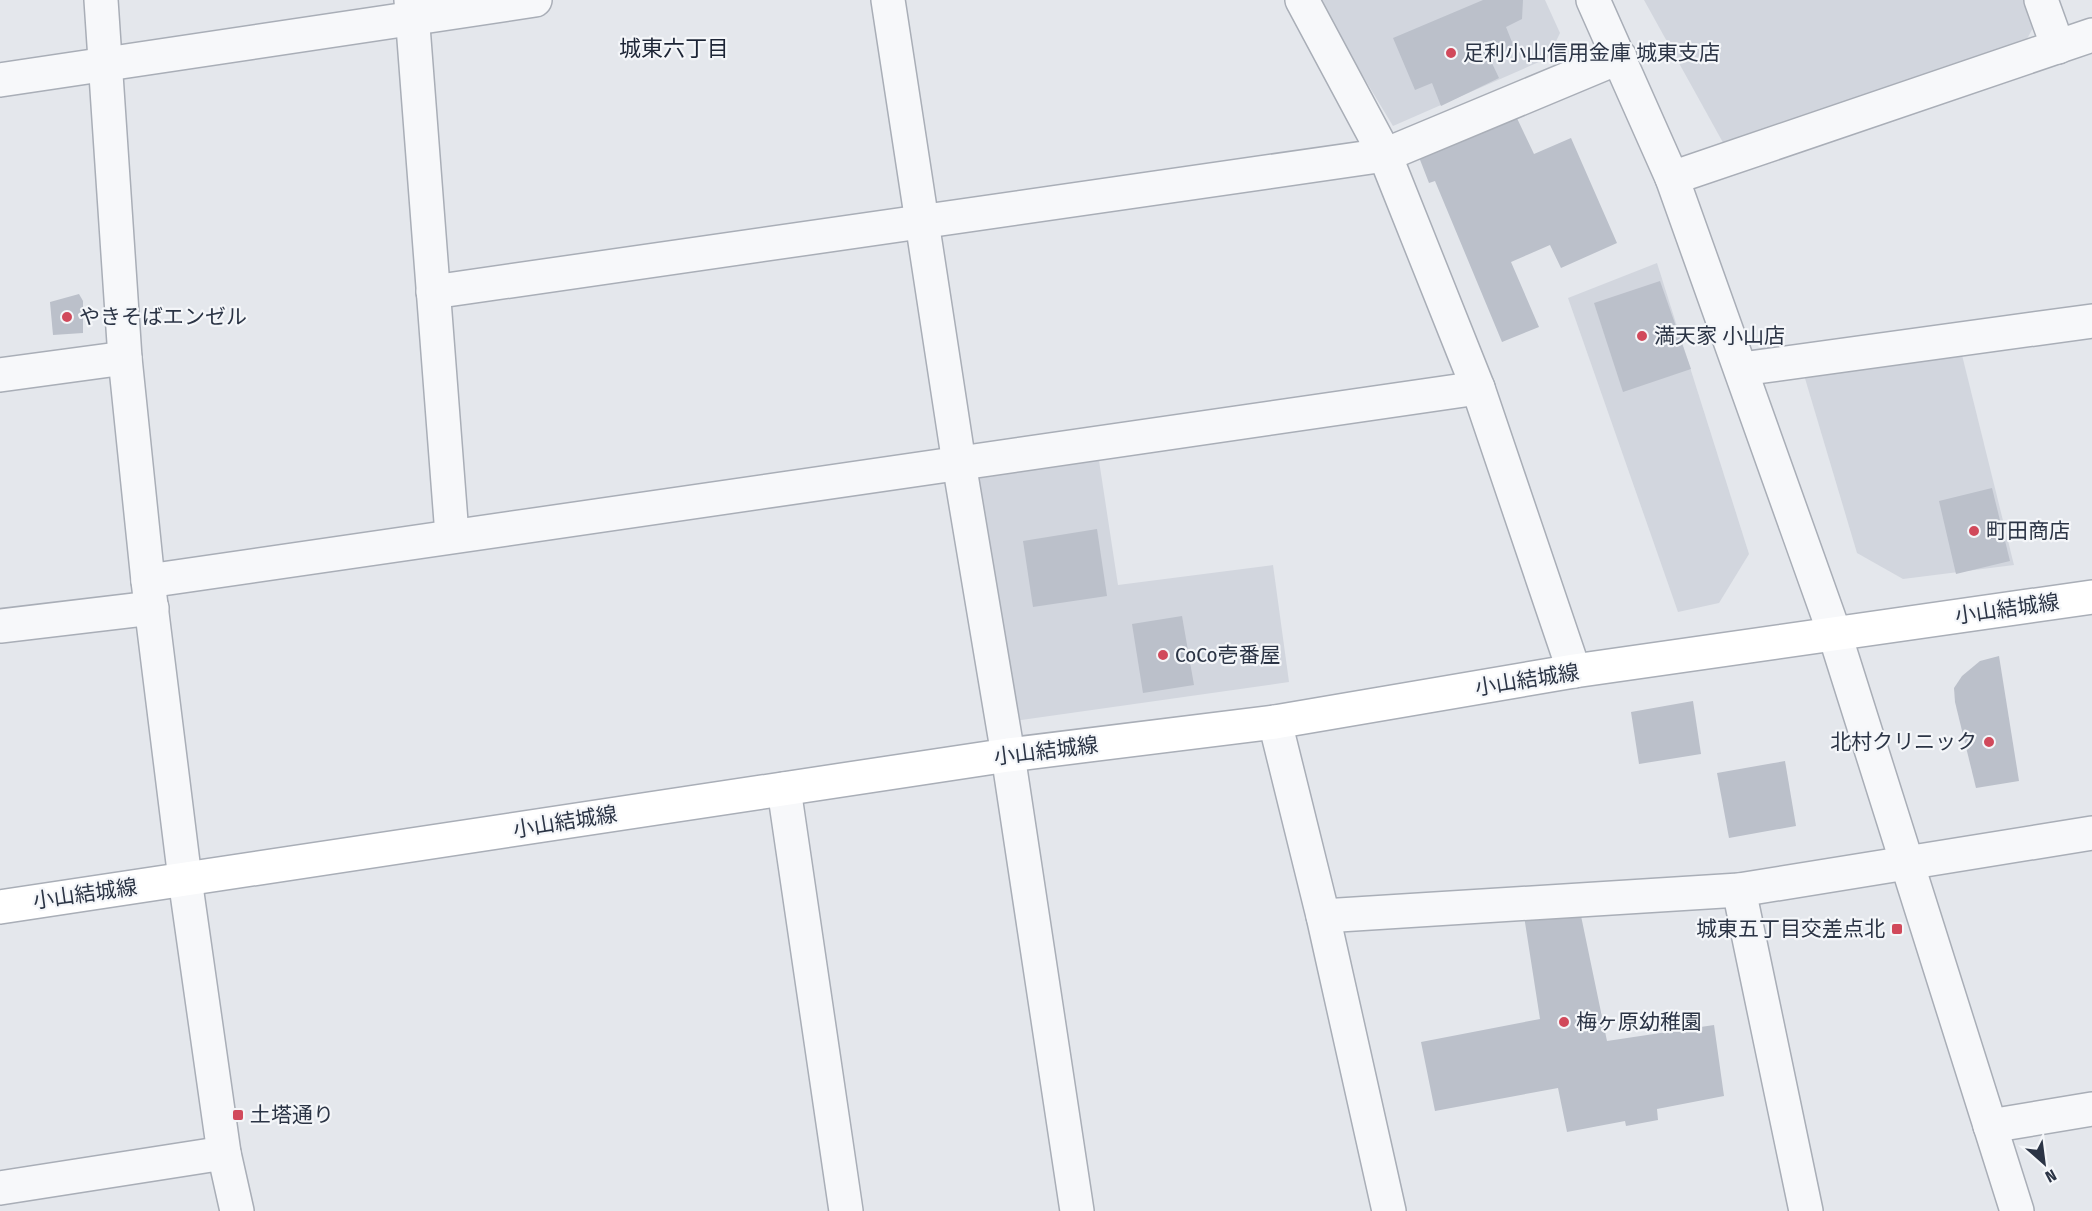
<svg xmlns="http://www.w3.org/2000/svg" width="2092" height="1211" viewBox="0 0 2092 1211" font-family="'Fira Sans Condensed','Noto Sans JP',sans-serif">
<rect width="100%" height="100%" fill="#e4e7ec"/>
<g fill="#d2d6de">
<path d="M 1317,0 L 1545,0 L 1560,33 L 1548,58 L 1393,126 Z"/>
<path d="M 1644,0 L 2031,0 L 2038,18 L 2027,39 L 1726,148 Z"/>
<path d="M 1657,263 L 1749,554 L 1719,603 L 1678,612 L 1568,298 Z"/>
<path d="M 1961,351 L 2014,565 L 1903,579 L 1857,553 L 1804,375 Z"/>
<path d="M 1098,454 L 1118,585 L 1273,565 L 1289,682 L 1007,722 L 966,476 Z"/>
</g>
<g fill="#bbc0ca">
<path d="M 1483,0 L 1523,0 L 1522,19 L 1506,27 L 1514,47 L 1490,59 L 1499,78 L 1441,106 L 1432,83 L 1415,90 L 1393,38 Z"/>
<path d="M 1515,114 L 1534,154 L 1571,138 L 1617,243 L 1561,268 L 1550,245 L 1511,262 L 1539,327 L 1502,342 L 1435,181 L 1429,183 L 1417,152 Z"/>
<path d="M 1660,281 L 1691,369 L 1623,392 L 1594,303 Z"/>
<path d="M 79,294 L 83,301 L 83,333 L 53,335 L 50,302 Z"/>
<path d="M 1992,488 L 2010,561 L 1956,574 L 1939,501 Z"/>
<path d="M 1097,529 L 1107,596 L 1033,607 L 1023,541 Z"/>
<path d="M 1182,616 L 1194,685 L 1143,693 L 1132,624 Z"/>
<path d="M 1999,656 L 2019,781 L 1976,788 L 1955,702 L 1954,688 L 1962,676 L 1980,661 Z"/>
<path d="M 1693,701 L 1701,754 L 1639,764 L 1631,712 Z"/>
<path d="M 1785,761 L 1796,826 L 1729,838 L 1717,773 Z"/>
<path d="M 1580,911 L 1607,1041 L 1714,1025 L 1724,1096 L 1657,1109 L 1658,1120 L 1626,1126 L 1625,1121 L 1567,1132 L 1558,1088 L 1435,1111 L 1421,1042 L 1540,1019 L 1524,916 Z"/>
</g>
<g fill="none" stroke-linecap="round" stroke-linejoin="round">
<g stroke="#a9aeb7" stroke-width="36">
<g id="minor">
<path d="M 411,0 L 452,535"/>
<path d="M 888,0 L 959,463 L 1008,755 L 1077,1211"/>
<path d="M 1302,0 L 1385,155 L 1478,388 L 1574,671"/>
<path d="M 2041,0 L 2058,47"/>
<path d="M 0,80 L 535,0"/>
<path d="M 1672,178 L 2092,35"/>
<path d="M 433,292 L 1385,155 L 1620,57"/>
<path d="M 1742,369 L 2092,321"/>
<path d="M 0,375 L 125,358"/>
<path d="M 148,581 L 1478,388"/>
<path d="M 0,626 L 152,608"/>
<path d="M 1275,722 L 1323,916 L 1389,1211"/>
<path d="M 784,789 L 846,1211"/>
<path d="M 1739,890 L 1806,1211"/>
<path d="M 1323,916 L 1739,890 L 2092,833"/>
<path d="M 1990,1126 L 2092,1109"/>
<path d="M 0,1188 L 224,1153"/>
</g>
</g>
<g stroke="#a9aeb7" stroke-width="36">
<g id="tertiary">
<path d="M 101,0 L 125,358 L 148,581 L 185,879 L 224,1153 L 237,1211"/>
<path d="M 1593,0 L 1672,178 L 1834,632 L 2017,1211"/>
</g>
</g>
<g stroke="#a9aeb7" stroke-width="36">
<path id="secondary" d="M 0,907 L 1008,755 L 1275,722 L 1574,671 L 2092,597"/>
</g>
<use href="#minor" stroke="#f7f8fa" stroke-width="33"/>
<use href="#tertiary" stroke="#f7f8fa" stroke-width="33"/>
<use href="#secondary" stroke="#fff" stroke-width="33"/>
</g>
<g fill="#d1495b" stroke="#f4f6f9" stroke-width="2">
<circle cx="1451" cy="53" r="6"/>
<circle cx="67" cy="317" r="6"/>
<circle cx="1642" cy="336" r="6"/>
<circle cx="1974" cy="531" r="6"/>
<circle cx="1163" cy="655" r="6"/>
<circle cx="1989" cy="742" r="6"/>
<rect x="1891" y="923" width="12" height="12" rx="3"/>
<circle cx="1564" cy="1022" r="6"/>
<rect x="232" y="1109" width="12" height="12" rx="3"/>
</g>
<g text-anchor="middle" stroke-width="4.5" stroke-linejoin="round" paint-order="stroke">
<g font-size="21" fill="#2b3445" stroke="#f4f6f9" text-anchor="start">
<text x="1463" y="60">足利小山信用金庫 城東支店</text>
<text x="79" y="324">やきそばエンゼル</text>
<text x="1654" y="343">満天家 小山店</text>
<text x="1986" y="538">町田商店</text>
<text x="1175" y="662">CoCo壱番屋</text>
<text x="1977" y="749" text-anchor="end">北村クリニック</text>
<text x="1885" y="936" text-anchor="end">城東五丁目交差点北</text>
<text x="1576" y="1029">梅ヶ原幼稚園</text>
<text x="250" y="1122">土塔通り</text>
</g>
<g font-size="21" fill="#2b3445" stroke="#f4f6f9">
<text transform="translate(2007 609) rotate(-8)" y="7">小山結城線</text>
<text transform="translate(1527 680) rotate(-9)" y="7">小山結城線</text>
<text transform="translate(1046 751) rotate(-7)" y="7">小山結城線</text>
<text transform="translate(565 822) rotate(-9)" y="7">小山結城線</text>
<text transform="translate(85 894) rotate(-8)" y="7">小山結城線</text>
</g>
<g font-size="22" fill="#1d2536" stroke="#f4f6f9">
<text x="674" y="56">城東六丁目</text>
</g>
</g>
<g transform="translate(2044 1163) rotate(152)" stroke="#f4f6f9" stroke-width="4.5" paint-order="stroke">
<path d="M0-4.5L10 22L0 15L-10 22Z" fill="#2b3445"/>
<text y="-9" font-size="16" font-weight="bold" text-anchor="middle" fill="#2b3445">N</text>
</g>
</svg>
